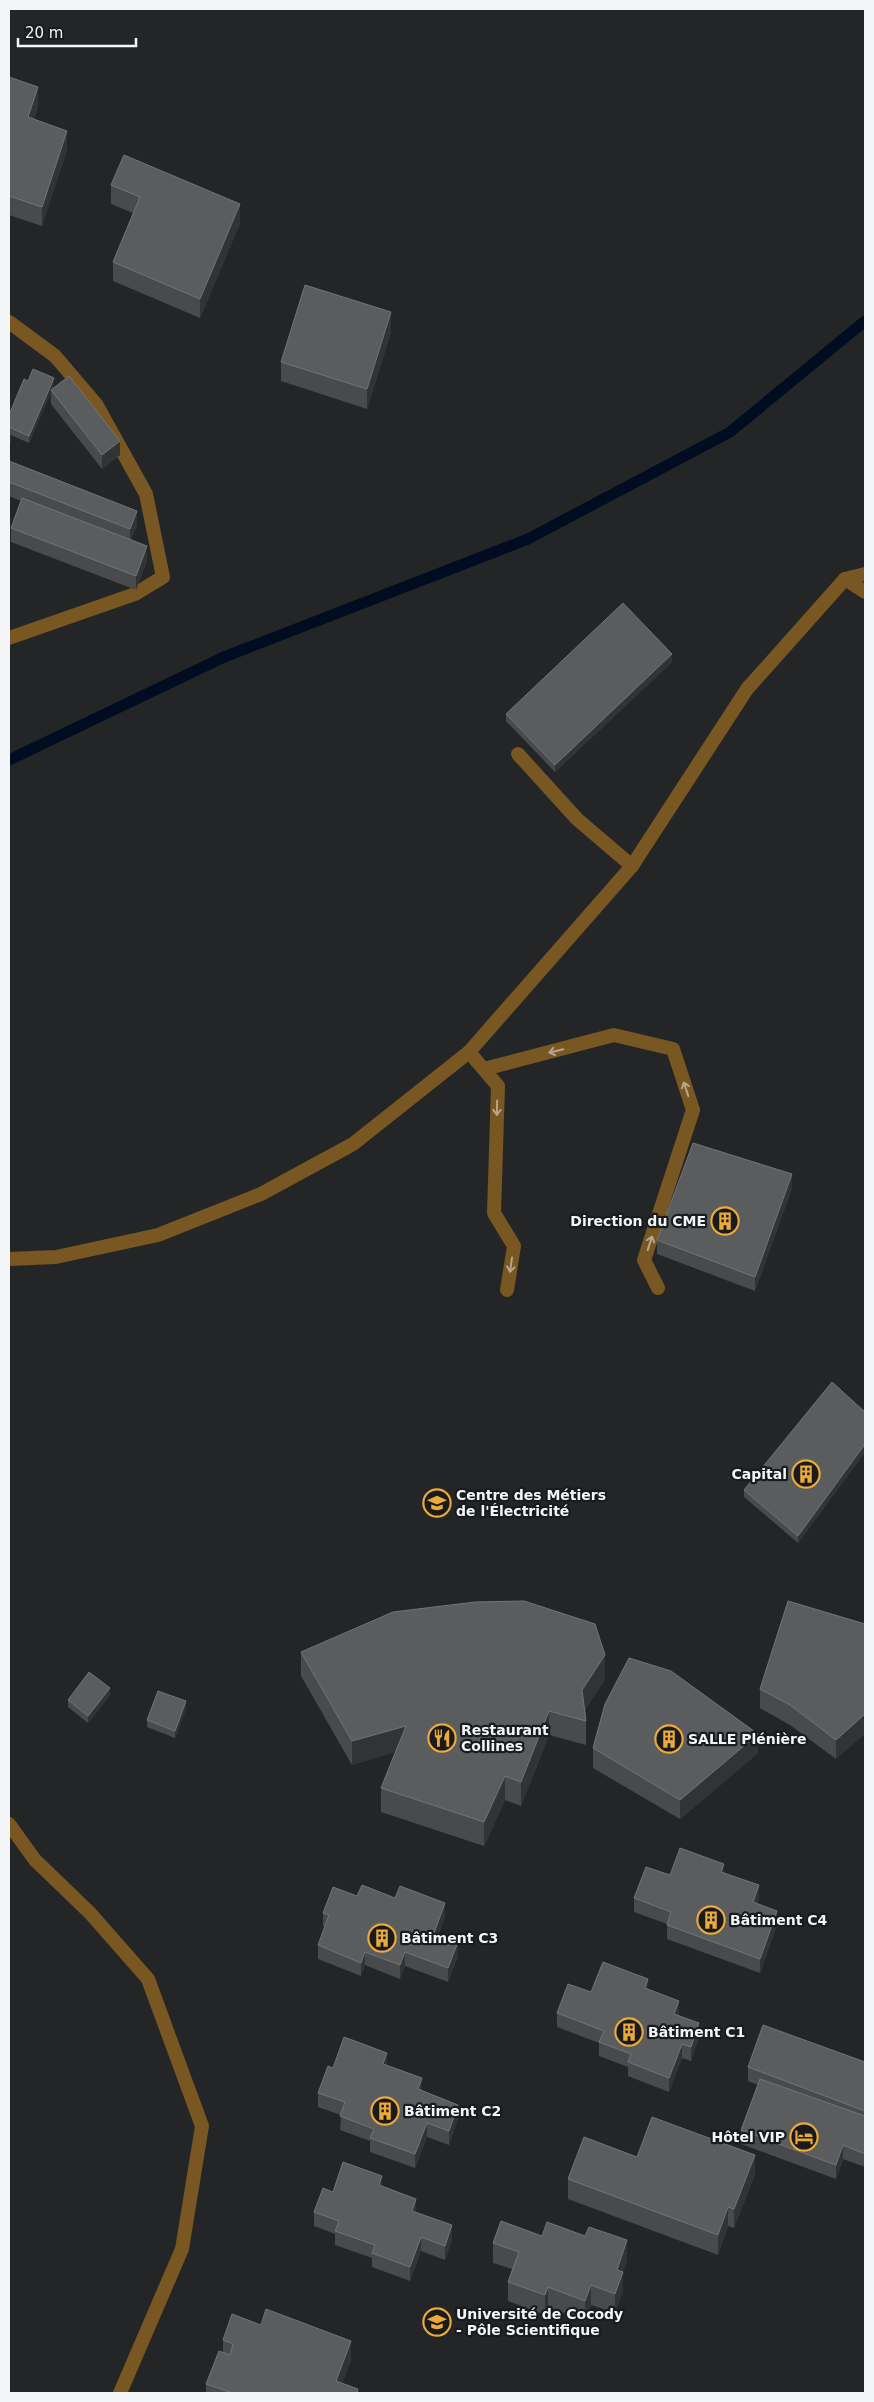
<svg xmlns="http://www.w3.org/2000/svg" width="874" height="2402" viewBox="0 0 874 2402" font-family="'DejaVu Sans',sans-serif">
<rect width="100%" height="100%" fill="#232527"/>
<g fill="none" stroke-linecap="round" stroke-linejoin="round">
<path stroke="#000c20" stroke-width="11" d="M 9,760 L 224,657 L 528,539 L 730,432 L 865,321"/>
<g stroke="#785722" stroke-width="14">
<path d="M 845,579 L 865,592"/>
<path d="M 518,754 L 577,819 L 632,866"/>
<path d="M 469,1052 L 498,1086 L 494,1213 L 514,1246 L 507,1290"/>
<path d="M 484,1069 L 614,1035 L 673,1049 L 693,1110 L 644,1260 L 658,1288"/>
<path d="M 9,1259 L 56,1257 L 158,1235 L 261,1194 L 353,1144 L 469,1052 L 632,866 L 747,689 L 845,579 L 865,574"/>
<path d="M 9,1824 L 35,1860 L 90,1913 L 148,1979 L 202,2126 L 182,2249 L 120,2393"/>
</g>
<path stroke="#785722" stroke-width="14" d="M 9,322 L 55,356 L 96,404 L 146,494 L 163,577 L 135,594 L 9,638"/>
</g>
<g fill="#484a4c">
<path d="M 9,77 L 38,107 L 34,119 L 67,150 L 42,226 L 9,215 Z"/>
<path d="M 111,185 L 240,223 L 200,318 L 113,281 L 113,262 L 133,213 L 111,204 Z"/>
<path d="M 391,332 L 367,409 L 281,381 L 281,362 Z"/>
<path d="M 28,381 L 54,386 L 52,389 L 120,455 L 102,469 L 51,404 L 51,392 L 29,443 L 11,435 L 11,440 L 9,446 L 9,415 Z"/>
<path d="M 9,461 L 137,525 L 131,540 L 147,560 L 136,590 L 11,542 L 11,528 L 21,501 L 9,496 Z"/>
<path d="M 672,662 L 555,772 L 506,721 L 506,714 Z"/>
<path d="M 792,1188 L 755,1291 L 657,1254 L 657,1240 Z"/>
<path d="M 865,1412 L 865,1452 L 798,1543 L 744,1497 L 744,1490 Z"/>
<path d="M 865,1624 L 836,1759 L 790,1725 L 760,1708 L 760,1689 Z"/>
<path d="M 301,1652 L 605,1679 L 585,1710 L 586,1721 L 586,1745 L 549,1735 L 521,1806 L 505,1800 L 484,1846 L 381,1812 L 381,1788 L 395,1752 L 352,1765 L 301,1676 Z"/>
<path d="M 110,1695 L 88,1723 L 68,1707 L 68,1700 Z"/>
<path d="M 186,1709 L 175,1738 L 147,1727 L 147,1720 Z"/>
<path d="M 593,1748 L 758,1753 L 680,1819 L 593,1768 Z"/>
<path d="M 724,1873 L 759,1899 L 757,1903 L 777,1925 L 760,1973 L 667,1939 L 667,1924 L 634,1912 L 634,1898 Z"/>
<path d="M 357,1896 L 445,1917 L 438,1935 L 458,1956 L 448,1982 L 405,1966 L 400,1979 L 365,1965 L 361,1976 L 318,1959 L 318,1945 L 325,1927 L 323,1926 L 323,1913 Z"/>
<path d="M 648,1989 L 699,2037 L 691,2061 L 682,2058 L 669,2092 L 628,2076 L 628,2067 L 599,2056 L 599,2043 L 557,2027 L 557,2013 L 591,1992 Z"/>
<path d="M 865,2062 L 865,2167 L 843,2159 L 836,2179 L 741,2144 L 741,2130 L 758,2085 L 748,2081 L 748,2067 Z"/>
<path d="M 387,2065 L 458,2119 L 449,2145 L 427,2137 L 415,2168 L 370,2152 L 370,2141 L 340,2130 L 341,2115 L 318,2107 L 318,2093 L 333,2068 Z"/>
<path d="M 637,2157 L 755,2174 L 734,2228 L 728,2226 L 718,2255 L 568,2199 L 568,2179 Z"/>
<path d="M 382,2186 L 452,2239 L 445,2260 L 421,2251 L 410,2281 L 372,2267 L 372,2258 L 335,2245 L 335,2234 L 314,2226 L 314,2212 L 333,2192 Z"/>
<path d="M 542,2236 L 627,2260 L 623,2272 L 623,2291 L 615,2313 L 591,2305 L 585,2321 L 548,2307 L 545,2315 L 508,2301 L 508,2282 L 512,2269 L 493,2263 L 493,2243 Z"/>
<path d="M 223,2340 L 351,2360 L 342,2383 L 358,2393 L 206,2393 L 206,2384 L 223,2352 Z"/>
</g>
<g fill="#313335">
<path d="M 38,87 L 38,107 L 28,136 L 28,117 Z"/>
<path d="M 67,131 L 67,150 L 42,226 L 42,207 Z"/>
<path d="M 240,204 L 240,223 L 200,318 L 200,299 Z"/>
<path d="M 391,312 L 391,332 L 367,409 L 367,389 Z"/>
<path d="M 54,378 L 54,386 L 29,443 L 29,436 Z"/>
<path d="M 11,433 L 11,440 L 9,446 L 9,439 Z"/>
<path d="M 120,441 L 120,455 L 102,469 L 102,455 Z"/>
<path d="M 137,511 L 137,525 L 130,543 L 130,529 Z"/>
<path d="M 147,546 L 147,560 L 136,590 L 136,576 Z"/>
<path d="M 672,654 L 672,662 L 555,772 L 555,765 Z"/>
<path d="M 792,1174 L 792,1188 L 755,1291 L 755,1277 Z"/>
<path d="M 865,1444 L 865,1452 L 798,1543 L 798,1536 Z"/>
<path d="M 605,1655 L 605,1679 L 582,1714 L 582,1690 Z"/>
<path d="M 110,1688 L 110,1695 L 88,1723 L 88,1716 Z"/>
<path d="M 186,1701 L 186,1709 L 175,1738 L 175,1731 Z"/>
<path d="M 549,1711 L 549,1735 L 521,1806 L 521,1782 Z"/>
<path d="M 865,1714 L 865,1734 L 836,1759 L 836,1740 Z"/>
<path d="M 406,1726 L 406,1749 L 352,1765 L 352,1741 Z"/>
<path d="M 758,1734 L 758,1753 L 680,1819 L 680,1800 Z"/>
<path d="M 505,1776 L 505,1800 L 484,1846 L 484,1822 Z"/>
<path d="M 724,1864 L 724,1877 L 721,1872 Z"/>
<path d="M 759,1885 L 759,1899 L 753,1916 L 753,1902 Z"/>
<path d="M 445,1903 L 445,1917 L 434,1947 L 434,1933 Z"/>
<path d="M 777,1911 L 777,1925 L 760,1973 L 760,1959 Z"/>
<path d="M 458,1942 L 458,1956 L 448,1982 L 448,1968 Z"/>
<path d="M 365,1952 L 365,1965 L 361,1976 L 361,1963 Z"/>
<path d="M 405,1952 L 405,1966 L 400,1979 L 400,1965 Z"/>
<path d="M 648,1979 L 648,1993 L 645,1988 Z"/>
<path d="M 679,2001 L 679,2015 L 674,2028 L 674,2014 Z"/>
<path d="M 699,2023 L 699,2037 L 691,2061 L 691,2047 Z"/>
<path d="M 682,2044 L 682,2058 L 669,2092 L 669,2078 Z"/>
<path d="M 387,2053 L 387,2067 L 383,2064 Z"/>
<path d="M 422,2078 L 422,2092 L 418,2089 Z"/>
<path d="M 458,2105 L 458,2119 L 449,2145 L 449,2131 Z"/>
<path d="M 427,2123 L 427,2137 L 415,2168 L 415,2154 Z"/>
<path d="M 843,2145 L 843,2159 L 836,2179 L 836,2165 Z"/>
<path d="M 755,2155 L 755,2174 L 734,2228 L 734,2209 Z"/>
<path d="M 382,2176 L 382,2190 L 379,2185 Z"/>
<path d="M 416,2199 L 416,2213 L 412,2211 Z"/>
<path d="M 728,2207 L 728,2226 L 718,2255 L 718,2235 Z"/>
<path d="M 452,2225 L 452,2239 L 445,2260 L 445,2246 Z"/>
<path d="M 421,2237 L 421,2251 L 410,2281 L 410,2267 Z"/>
<path d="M 627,2240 L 627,2260 L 623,2272 L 623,2291 L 615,2313 L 615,2294 L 617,2270 Z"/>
<path d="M 591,2285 L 591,2305 L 585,2321 L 585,2301 Z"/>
<path d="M 548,2287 L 548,2307 L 545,2315 L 545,2295 Z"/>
<path d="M 351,2341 L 351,2360 L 339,2393 L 336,2381 Z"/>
</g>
<g fill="#5a5c5e" stroke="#727476">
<path d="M 9,77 L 38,87 L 28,117 L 67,131 L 42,207 L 9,196 Z"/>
<path d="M 124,155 L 240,204 L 200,299 L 113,262 L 140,197 L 111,185 Z"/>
<path d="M 305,285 L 391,312 L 367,389 L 281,362 Z"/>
<path d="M 33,369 L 54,378 L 29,436 L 9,427 L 9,415 L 24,379 L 28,381 Z"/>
<path d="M 69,376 L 120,441 L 102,455 L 51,390 Z"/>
<path d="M 9,461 L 137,511 L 130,529 L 9,482 Z"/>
<path d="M 22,498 L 147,546 L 136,576 L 11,528 Z"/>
<path d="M 623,603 L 672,654 L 555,765 L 506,714 Z"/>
<path d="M 693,1143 L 792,1174 L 755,1277 L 657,1240 Z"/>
<path d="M 832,1382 L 865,1412 L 865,1444 L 798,1536 L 744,1490 Z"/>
<path d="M 524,1601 L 595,1624 L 605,1655 L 582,1690 L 586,1721 L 549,1711 L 521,1782 L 505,1776 L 484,1822 L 381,1788 L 406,1726 L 352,1741 L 301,1652 L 393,1612 L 475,1602 Z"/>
<path d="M 788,1601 L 865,1624 L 865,1714 L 836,1740 L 790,1705 L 760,1689 Z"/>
<path d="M 629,1658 L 671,1671 L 758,1734 L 680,1800 L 593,1748 L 605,1704 Z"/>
<path d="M 89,1672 L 110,1688 L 88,1716 L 68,1700 Z"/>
<path d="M 158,1691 L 186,1701 L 175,1731 L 147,1720 Z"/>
<path d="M 680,1848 L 724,1864 L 721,1872 L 759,1885 L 753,1902 L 777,1911 L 760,1959 L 667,1925 L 671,1912 L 634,1898 L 646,1867 L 670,1875 Z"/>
<path d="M 362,1885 L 395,1898 L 400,1886 L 445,1903 L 434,1933 L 458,1942 L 448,1968 L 405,1952 L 400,1965 L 365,1952 L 361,1963 L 318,1945 L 329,1915 L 323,1913 L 333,1887 L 357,1896 Z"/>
<path d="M 603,1962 L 648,1979 L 645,1988 L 679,2001 L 674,2014 L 699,2023 L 691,2047 L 682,2044 L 669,2078 L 628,2062 L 631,2054 L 599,2042 L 604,2031 L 557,2013 L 568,1984 L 591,1992 Z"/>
<path d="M 763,2025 L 865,2062 L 865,2111 L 748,2067 Z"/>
<path d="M 344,2037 L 387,2053 L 383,2064 L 422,2078 L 418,2089 L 458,2105 L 449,2131 L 427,2123 L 415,2154 L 370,2138 L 374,2129 L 340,2116 L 345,2102 L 318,2093 L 328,2066 L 333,2068 Z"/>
<path d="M 760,2079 L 865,2116 L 865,2154 L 843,2145 L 836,2165 L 741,2130 Z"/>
<path d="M 652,2117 L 755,2155 L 734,2209 L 728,2207 L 718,2235 L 568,2179 L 584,2137 L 637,2157 Z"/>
<path d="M 343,2162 L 382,2176 L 379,2185 L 416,2199 L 412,2211 L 452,2225 L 445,2246 L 421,2237 L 410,2267 L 372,2253 L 375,2245 L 335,2231 L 339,2221 L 314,2212 L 323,2188 L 333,2192 Z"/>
<path d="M 501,2221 L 542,2236 L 547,2222 L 585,2236 L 589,2227 L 627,2240 L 617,2270 L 623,2272 L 615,2294 L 591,2285 L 585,2301 L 548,2287 L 545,2295 L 508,2282 L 519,2252 L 493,2243 Z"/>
<path d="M 266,2309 L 351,2341 L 336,2381 L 358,2389 L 357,2393 L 232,2393 L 206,2384 L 219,2351 L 230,2355 L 233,2344 L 223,2340 L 232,2314 L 261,2325 Z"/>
</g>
<defs><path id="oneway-shaft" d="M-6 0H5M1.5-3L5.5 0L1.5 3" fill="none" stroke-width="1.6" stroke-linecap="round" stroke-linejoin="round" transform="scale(1.25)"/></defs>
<g stroke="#b6a68c">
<use href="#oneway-shaft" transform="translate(556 1051) rotate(166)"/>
<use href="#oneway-shaft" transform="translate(686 1089) rotate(-108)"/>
<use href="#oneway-shaft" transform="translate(497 1108) rotate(91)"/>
<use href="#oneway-shaft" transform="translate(650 1243) rotate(-72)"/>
<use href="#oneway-shaft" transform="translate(511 1265) rotate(98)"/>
</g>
<defs>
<g id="building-ring" transform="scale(1.4375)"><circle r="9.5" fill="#191b1d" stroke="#ebaa39" stroke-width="1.5"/><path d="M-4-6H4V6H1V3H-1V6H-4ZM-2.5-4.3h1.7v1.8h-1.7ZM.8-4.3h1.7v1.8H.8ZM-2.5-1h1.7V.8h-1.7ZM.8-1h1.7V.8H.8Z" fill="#ebaa39"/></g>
<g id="university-ring" transform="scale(1.4375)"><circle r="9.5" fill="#191b1d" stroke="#ebaa39" stroke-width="1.5"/><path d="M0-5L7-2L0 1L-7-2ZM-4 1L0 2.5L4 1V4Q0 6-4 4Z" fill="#ebaa39"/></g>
<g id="restaurant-ring" transform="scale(1.4375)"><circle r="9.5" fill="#191b1d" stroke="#ebaa39" stroke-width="1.5"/><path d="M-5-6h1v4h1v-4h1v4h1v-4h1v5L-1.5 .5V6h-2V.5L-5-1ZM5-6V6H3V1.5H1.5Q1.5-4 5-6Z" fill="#ebaa39"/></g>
<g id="hotel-ring" transform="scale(1.4375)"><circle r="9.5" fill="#191b1d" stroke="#ebaa39" stroke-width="1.5"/><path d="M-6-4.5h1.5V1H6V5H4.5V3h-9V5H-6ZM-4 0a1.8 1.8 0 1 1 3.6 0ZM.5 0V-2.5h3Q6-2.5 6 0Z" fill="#ebaa39"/></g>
</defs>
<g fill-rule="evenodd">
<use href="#building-ring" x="725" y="1221"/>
<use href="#building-ring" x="806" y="1474"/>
<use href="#university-ring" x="437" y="1503"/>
<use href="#restaurant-ring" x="442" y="1738"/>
<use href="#building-ring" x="669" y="1739"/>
<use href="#building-ring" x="711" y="1920"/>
<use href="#building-ring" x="382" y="1938"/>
<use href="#building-ring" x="629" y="2032"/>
<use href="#building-ring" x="385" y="2111"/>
<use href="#hotel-ring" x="804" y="2137"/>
<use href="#university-ring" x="437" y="2322"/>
</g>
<g text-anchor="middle" stroke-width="4.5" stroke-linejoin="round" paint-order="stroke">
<g font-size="14" font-weight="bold" fill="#f3f5f6" stroke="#191b1d" text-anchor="start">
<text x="706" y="1226" text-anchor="end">Direction du CME</text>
<text x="787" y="1479" text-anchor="end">Capital</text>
<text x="456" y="1500">Centre des Métiers<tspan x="456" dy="16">de l'Électricité</tspan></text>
<text x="461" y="1735">Restaurant<tspan x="461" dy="16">Collines</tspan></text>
<text x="688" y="1744">SALLE Plénière</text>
<text x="730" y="1925">Bâtiment C4</text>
<text x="401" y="1943">Bâtiment C3</text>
<text x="648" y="2037">Bâtiment C1</text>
<text x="404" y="2116">Bâtiment C2</text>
<text x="785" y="2142" text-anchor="end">Hôtel VIP</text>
<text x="456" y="2319">Université de Cocody<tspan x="456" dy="16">- Pôle Scientifique</tspan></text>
</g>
</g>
<rect width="874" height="2402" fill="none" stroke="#f3f5f6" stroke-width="20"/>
<path d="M18 38v8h118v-8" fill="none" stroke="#f3f5f6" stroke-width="2.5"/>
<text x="25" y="38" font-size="15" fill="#f3f5f6" stroke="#191b1d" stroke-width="4" paint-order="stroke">20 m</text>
</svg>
